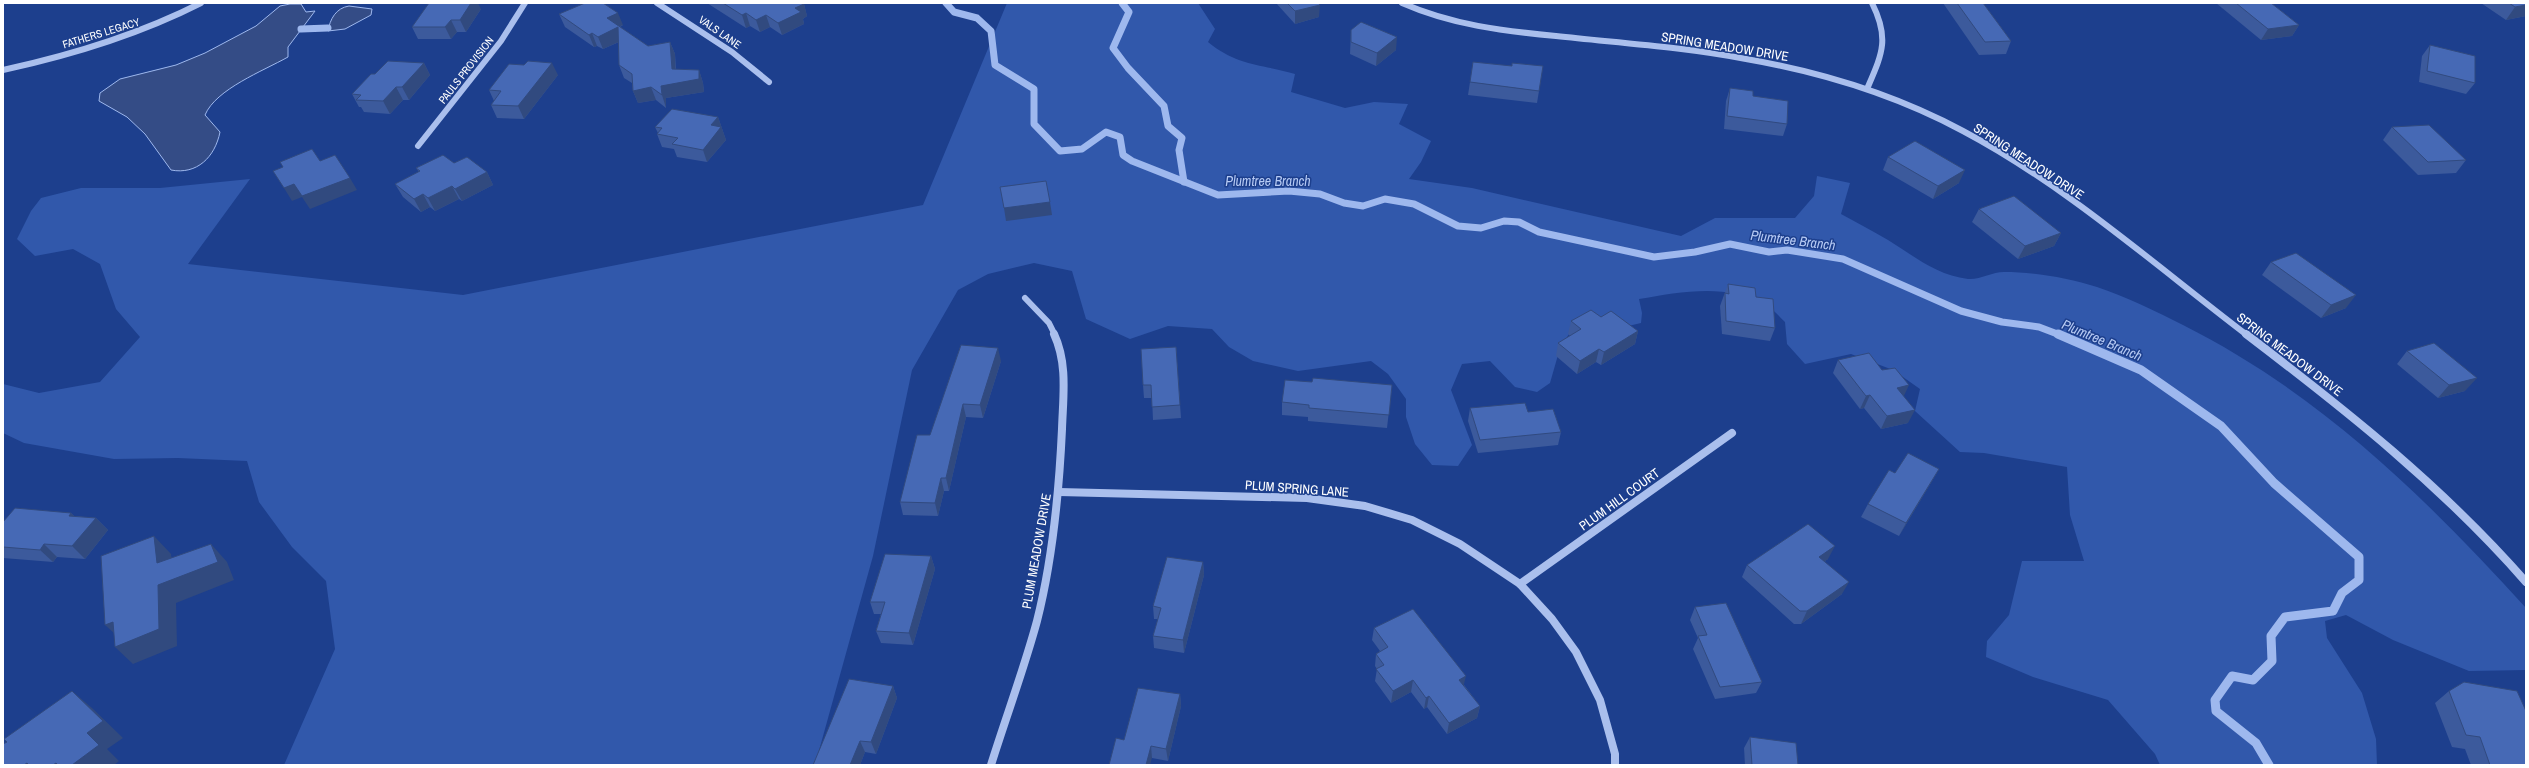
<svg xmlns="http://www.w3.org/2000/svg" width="2529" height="768" viewBox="0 0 2529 768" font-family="'Archivo Narrow',sans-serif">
<rect width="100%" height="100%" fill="#1d3f8d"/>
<path fill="#3158ab" d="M 1007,3 L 1198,3 L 1215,29 L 1208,42 C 1237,66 1261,64 1295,74 L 1291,92 L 1345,108 L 1374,102 L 1408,104 L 1399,124 L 1431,141 L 1421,162 L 1409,179 L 1472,188 L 1681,236 L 1715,218 L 1795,218 L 1814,196 L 1817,176 L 1850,183 L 1841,214 C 1857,223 1873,231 1888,240 C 1914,256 1936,275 1968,279 C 1980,280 1992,272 2004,272 C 2034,272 2068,278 2097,287 C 2127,297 2155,311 2183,325 C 2320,394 2424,496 2526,608 L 2526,670 L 2469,671 L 2393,640 L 2346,615 L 2325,621 L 2327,638 L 2362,693 L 2376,739 L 2377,765 L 2160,765 L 2155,754 L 2108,700 L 2033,677 L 1986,657 L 1987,641 L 2009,615 L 2022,561 L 2084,561 L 2070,515 L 2067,467 L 1984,453 L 1960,452 L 1915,411 L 1920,389 L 1893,370 L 1851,354 L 1805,364 L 1787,344 L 1785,322 C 1779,316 1772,308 1764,304 C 1726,283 1680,292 1639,299 L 1642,313 L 1641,323 L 1624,327 L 1571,331 L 1560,348 L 1550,383 L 1537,392 L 1515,387 L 1490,361 L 1462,364 L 1451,390 L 1472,445 L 1458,466 L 1432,465 L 1415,444 L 1406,417 L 1406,399 L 1388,374 L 1371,361 L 1298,371 L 1253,361 L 1229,347 L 1212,329 L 1168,326 L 1130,339 L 1086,319 L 1072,271 L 1034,263 L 988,274 L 958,290 L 912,370 L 873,556 L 815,765 L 284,765 L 335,649 L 326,581 L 292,547 L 259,502 L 247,461 L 178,458 L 114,459 L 24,443 L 3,433 L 3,384 L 39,393 L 100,382 L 140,337 L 116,309 L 100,264 L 73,249 L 35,256 L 17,239 L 31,211 L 41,198 L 81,188 L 160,188 L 250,179 L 188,264 L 463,295 L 923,205 Z"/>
<g fill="#344c86" stroke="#9eb8ee">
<path d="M 290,4 L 301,4 L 306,12 L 315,11 L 288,47 L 288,57 C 263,71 216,89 205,115 L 220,132 C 215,157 197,175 171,170 L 145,134 L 127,117 L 99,101 L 100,93 L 120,79 L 176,65 L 205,53 L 256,26 L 280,6 Z"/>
<path d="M 349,6 L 372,9 L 371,15 L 345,29 L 328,31 C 330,19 336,8 349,6 Z"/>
</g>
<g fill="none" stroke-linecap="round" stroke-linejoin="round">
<g stroke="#9eb8ee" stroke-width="7">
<path d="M 946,3 L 954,12 L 977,18 L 991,31 L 995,65 L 1034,89 L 1034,124 L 1060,151 L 1082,149 L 1106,132 L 1120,137 L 1123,155 L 1132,161 L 1218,195 L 1289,191 L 1320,194 L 1344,203 L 1363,206 L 1385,199 L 1414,204 L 1458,226 L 1481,228 L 1504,221 L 1519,222 L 1539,232 L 1654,257 L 1695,252 L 1730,244 L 1769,252 L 1787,250 L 1843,259 L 1961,311 L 2002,322 L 2039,327 L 2060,335"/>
<path d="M 1122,3 L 1129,12 L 1113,48 L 1128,68 L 1164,106 L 1168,126 L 1182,138 L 1179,150 L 1184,182"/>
<path d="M 301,29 L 328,28"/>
</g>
<path stroke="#9eb8ee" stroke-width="9" d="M 2058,334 L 2141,370 L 2221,426 L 2274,483 L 2359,557 L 2359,580 L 2342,593 L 2333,611 L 2285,617 L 2271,636 L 2272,661 L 2253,680 L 2232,676 L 2215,700 L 2216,711 L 2256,743 L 2269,765"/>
<g stroke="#aabfed" stroke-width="6">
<path d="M 657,3 L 732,52 L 769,82"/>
<path d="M 1402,3 C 1452,25 1503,31 1556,36 C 1620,43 1684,47 1746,59 C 1821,72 1896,95 1963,131 C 2065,185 2155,265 2247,335"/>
<path d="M 3,70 C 72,55 138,35 201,3"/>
<path d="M 1867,89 C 1882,54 1890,39 1872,3"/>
<path d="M 418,146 L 501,41 L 525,3"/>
<path d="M 1025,298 L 1049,323 L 1055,335"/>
</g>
<g stroke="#aabfed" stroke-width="8">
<path d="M 2246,334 C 2347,411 2442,486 2526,582"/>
<path d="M 1059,492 L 1307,498 L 1365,506 L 1412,520 L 1460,544 L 1520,584 L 1552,619 L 1576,652 L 1600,700 L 1615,754 L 1615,765"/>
<path d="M 1520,584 L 1732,433"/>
<path d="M 991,765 C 1006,717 1024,669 1037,621 C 1053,558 1059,494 1062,429 C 1063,397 1068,364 1054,334"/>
</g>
</g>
<g fill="#3c5a9c">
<path d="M 707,3 L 802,3 L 804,4 L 807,16 L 803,19 L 804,24 L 782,35 L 770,27 L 760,32 L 750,26 L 746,28 Z"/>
<path d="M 1276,3 L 1318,3 L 1319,17 L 1295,24 Z"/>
<path d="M 1943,3 L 1983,3 L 2011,41 L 2006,54 L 1979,55 Z"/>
<path d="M 2216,3 L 2271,3 L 2299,25 L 2292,36 L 2261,40 Z"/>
<path d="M 2481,3 L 2526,3 L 2526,16 L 2506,20 Z"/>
<path d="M 481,9 L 466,32 L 457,32 L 451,39 L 418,39 L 412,27 Z"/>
<path d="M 559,14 L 623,25 L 620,27 L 648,46 L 670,42 L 675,54 L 676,69 L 699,70 L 703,83 L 704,92 L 666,98 L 666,108 L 656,100 L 638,103 L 633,91 L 632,83 L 624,78 L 619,65 L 619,42 L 603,49 L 597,46 L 594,47 L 565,27 Z"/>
<path d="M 1351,30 L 1396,50 L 1376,66 L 1350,54 Z"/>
<path d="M 2430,45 L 2475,83 L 2466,94 L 2419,82 L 2422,56 Z"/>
<path d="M 424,63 L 430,75 L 409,100 L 403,100 L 390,114 L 364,112 L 361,107 L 359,107 L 352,94 L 375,74 Z"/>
<path d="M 558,75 L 524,119 L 497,118 L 491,105 L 494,101 L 489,90 Z"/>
<path d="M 1470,82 L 1539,91 L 1537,103 L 1468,95 Z"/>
<path d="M 1730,88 L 1753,96 L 1787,124 L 1783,136 L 1724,129 L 1726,101 Z"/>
<path d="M 718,117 L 726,140 L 707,162 L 677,157 L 674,149 L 662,147 L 657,134 L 658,133 L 655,127 Z"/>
<path d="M 2392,127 L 2466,160 L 2456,173 L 2418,175 L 2383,140 Z"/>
<path d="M 1888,157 L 1959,183 L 1933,199 L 1883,170 Z"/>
<path d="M 454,163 L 487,172 L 493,185 L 462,201 L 459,199 L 435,211 L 430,207 L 421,212 L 403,197 L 395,184 L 419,172 L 416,168 Z"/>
<path d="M 1979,209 L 2061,233 L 2054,246 L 2018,259 L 1972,222 Z"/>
<path d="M 2271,262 L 2346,308 L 2321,318 L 2262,275 Z"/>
<path d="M 1728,284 L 1756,297 L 1775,328 L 1770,341 L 1722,334 L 1720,306 Z"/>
<path d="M 1601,317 L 1638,331 L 1635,344 L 1601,365 L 1596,362 L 1577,374 L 1556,356 L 1558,343 L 1570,336 L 1568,334 L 1571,321 Z"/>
<path d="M 1176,347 L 1181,418 L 1153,420 L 1152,398 L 1144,398 L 1143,385 Z"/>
<path d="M 2407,351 L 2465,391 L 2438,398 L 2397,364 Z"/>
<path d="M 1838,360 L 1903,396 L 1908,423 L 1881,429 L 1864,408 L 1860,409 L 1833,373 Z"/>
<path d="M 1001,361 L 983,418 L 966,417 L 949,491 L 944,491 L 938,516 L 903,515 L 900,502 L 930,435 Z"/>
<path d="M 1312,382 L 1392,385 L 1387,428 L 1308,421 L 1308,417 L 1282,415 L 1282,402 Z"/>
<path d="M 1470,408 L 1528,412 L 1561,432 L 1558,445 L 1478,453 L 1468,421 Z"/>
<path d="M 1939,469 L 1932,481 L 1899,536 L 1861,517 L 1868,504 L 1895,473 Z"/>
<path d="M 71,513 L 74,516 L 96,518 L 108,530 L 85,559 L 57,557 L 53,562 L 3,558 L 3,522 Z"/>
<path d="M 931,556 L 935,569 L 913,645 L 881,643 L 876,631 L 881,614 L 874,614 L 870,602 Z"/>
<path d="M 1828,559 L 1825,561 L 1842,594 L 1801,624 L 1794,624 L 1742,577 L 1747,565 Z"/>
<path d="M 1203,562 L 1204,575 L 1184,653 L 1154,648 L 1153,636 L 1158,619 L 1154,619 L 1153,606 Z"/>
<path d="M 1695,607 L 1762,682 L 1756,693 L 1715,699 L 1693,649 L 1698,638 L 1690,620 Z"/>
<path d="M 1374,628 L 1464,685 L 1480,706 L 1477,718 L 1447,734 L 1427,707 L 1424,709 L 1411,692 L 1391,703 L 1375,681 L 1377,669 L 1375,666 L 1376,654 L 1380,651 L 1372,640 Z"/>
<path d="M 893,686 L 897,698 L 876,754 L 865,752 L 860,765 L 813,765 Z"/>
<path d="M 2449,691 L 2526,765 L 2471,765 L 2465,749 L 2452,747 L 2435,703 Z"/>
<path d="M 1180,694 L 1181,706 L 1168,761 L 1152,758 L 1124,740 Z"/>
<path d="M 1750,737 L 1798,765 L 1745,765 L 1744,748 Z"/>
</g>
<g fill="#314a7f">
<path d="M 471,3 L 478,3 L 481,9 L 466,32 L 460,20 Z"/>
<path d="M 804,4 L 807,16 L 803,19 L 804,24 L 782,35 L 778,23 L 795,8 Z"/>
<path d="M 1320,5 L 1319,17 L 1295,24 L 1295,11 Z"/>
<path d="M 2526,5 L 2526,16 L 2506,20 L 2515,7 Z"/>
<path d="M 618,13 L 623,25 L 618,27 L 623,40 L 603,49 L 598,37 L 607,18 Z"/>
<path d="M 746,13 L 750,26 L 746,28 L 742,15 Z"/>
<path d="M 766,15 L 770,27 L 760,32 L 756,20 Z"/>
<path d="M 451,20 L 457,32 L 451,39 L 445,27 Z"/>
<path d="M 2299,25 L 2292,36 L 2261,40 L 2268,29 Z"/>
<path d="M 592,33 L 597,46 L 594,47 L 589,35 Z"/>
<path d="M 1397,37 L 1396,50 L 1376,66 L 1377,53 Z"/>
<path d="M 670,42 L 675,54 L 676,82 L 672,69 Z"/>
<path d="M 424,63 L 430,75 L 409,100 L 402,87 Z"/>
<path d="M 552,63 L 558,75 L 524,119 L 518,106 Z"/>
<path d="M 699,70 L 703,83 L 704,92 L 666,98 L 666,108 L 662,95 L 661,86 Z"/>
<path d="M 396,87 L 403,100 L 390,114 L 383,101 Z"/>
<path d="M 651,87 L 656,100 L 638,103 L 633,91 Z"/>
<path d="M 718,117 L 726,140 L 707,162 L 703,150 L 711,125 Z"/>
<path d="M 1965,170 L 1959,183 L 1933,199 L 1938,186 Z"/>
<path d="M 487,172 L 493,185 L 462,201 L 455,189 Z"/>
<path d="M 350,178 L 357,190 L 310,209 L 302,197 L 292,201 L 284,188 L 294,184 Z"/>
<path d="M 452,186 L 459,199 L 435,211 L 428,198 Z"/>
<path d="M 423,194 L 430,207 L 421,212 L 414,199 Z"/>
<path d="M 1050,202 L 1052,215 L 1006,221 L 1004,208 Z"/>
<path d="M 2061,233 L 2054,246 L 2018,259 L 2025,246 Z"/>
<path d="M 2356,295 L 2346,308 L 2321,318 L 2331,305 Z"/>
<path d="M 1638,331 L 1635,344 L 1601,365 L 1604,352 Z"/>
<path d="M 998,348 L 1001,361 L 983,418 L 980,405 Z"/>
<path d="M 1599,349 L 1596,362 L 1577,374 L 1580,361 Z"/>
<path d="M 2477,378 L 2465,391 L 2438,398 L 2449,385 Z"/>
<path d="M 1909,385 L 1903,398 L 1897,388 Z"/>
<path d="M 1870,395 L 1864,408 L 1860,409 L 1866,396 Z"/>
<path d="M 963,404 L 966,417 L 949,491 L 946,478 Z"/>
<path d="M 1915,410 L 1908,423 L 1881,429 L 1887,416 Z"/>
<path d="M 1939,469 L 1932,481 L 1899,536 L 1906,523 Z"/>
<path d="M 941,478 L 944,491 L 938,516 L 935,503 Z"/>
<path d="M 71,513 L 84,525 L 69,516 Z"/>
<path d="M 96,518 L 108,530 L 85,559 L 72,546 Z"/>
<path d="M 154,536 L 171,554 L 174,579 L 211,544 L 227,562 L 234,580 L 176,603 L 177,646 L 133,664 L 115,647 L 157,563 Z"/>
<path d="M 44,544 L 57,557 L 53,562 L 40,550 Z"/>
<path d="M 1835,546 L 1828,559 L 1813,569 L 1819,557 Z"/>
<path d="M 931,556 L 935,569 L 913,645 L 909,633 Z"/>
<path d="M 1203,562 L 1204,575 L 1184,653 L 1183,640 Z"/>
<path d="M 1849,582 L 1842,594 L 1801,624 L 1807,611 Z"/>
<path d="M 113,622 L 124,642 L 105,625 Z"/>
<path d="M 1466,676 L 1463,688 L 1459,680 Z"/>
<path d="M 1413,680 L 1411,692 L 1391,703 L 1393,691 Z"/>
<path d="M 893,686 L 897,698 L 876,754 L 871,742 Z"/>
<path d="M 72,691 L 92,708 L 123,738 L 107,749 L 119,761 L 114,765 L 72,765 L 87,733 Z"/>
<path d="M 1180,694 L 1181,706 L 1168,761 L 1166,749 Z"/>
<path d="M 1429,696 L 1427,707 L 1424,709 L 1426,698 Z"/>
<path d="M 1480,706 L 1477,718 L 1447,734 L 1449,723 Z"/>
<path d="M 860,741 L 865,752 L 860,765 L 850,765 Z"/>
<path d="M 1151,746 L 1152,758 L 1150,765 L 1146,765 Z"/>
</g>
<g fill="#4669b5" stroke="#314a7f">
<path d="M 429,3 L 471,3 L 460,20 L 451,20 L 445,27 L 412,27 Z"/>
<path d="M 585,3 L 603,3 L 618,13 L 607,18 L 648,46 L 670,42 L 672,69 L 699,70 L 699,79 L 661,86 L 662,95 L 651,87 L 633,91 L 632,74 L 619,65 L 618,27 L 598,37 L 592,33 L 589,35 L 559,14 Z"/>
<path d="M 723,3 L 802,3 L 804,4 L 795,8 L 801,12 L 778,23 L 766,15 L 756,20 L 746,13 L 742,15 Z"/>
<path d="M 1287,3 L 1318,3 L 1320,5 L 1295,11 Z"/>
<path d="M 1957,3 L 1983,3 L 2011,41 L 1985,42 Z"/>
<path d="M 2236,3 L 2271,3 L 2299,25 L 2268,29 Z"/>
<path d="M 2509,3 L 2526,3 L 2526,5 L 2515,7 Z"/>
<path d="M 1361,22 L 1397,37 L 1377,53 L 1351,42 L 1351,30 Z"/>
<path d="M 2430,45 L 2475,56 L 2475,83 L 2427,71 Z"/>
<path d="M 388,61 L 424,63 L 402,87 L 396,87 L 383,101 L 356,100 L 361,95 L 352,94 L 371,74 L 375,74 Z"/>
<path d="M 528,61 L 552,63 L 518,106 L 491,105 L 501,91 L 489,90 L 509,64 L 524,65 Z"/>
<path d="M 1473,62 L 1512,66 L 1512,63 L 1543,66 L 1539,91 L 1470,82 Z"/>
<path d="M 1730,88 L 1753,91 L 1753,96 L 1788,101 L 1787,124 L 1727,116 Z"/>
<path d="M 672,109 L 718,117 L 711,125 L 721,127 L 703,150 L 672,144 L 678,138 L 657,134 L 662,128 L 655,127 Z"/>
<path d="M 2429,125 L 2466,160 L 2428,162 L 2392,127 Z"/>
<path d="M 1915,141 L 1965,170 L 1938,186 L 1888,157 Z"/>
<path d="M 312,149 L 320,161 L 335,155 L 350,178 L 302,196 L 294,184 L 284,188 L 273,171 L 283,167 L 280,162 Z"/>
<path d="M 443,155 L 454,163 L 467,157 L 487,172 L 455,189 L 452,186 L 428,198 L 423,194 L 414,199 L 395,184 L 420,171 L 416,168 Z"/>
<path d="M 1046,181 L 1050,202 L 1004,208 L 1000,187 Z"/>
<path d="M 2014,196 L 2061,233 L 2025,246 L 1979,209 Z"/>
<path d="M 2296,253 L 2356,295 L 2331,305 L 2271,262 Z"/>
<path d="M 1728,284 L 1755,288 L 1756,297 L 1773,299 L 1775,328 L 1726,321 L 1725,293 L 1729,294 Z"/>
<path d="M 1591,310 L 1601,317 L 1611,311 L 1638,331 L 1604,352 L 1599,349 L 1580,361 L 1558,343 L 1581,329 L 1571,321 Z"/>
<path d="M 2434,343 L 2477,378 L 2449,385 L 2407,351 Z"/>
<path d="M 961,345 L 998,348 L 980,405 L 963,404 L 946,478 L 941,478 L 935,503 L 900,502 L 917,435 L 930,435 Z"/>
<path d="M 1176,347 L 1180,405 L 1152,407 L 1151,385 L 1143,385 L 1141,349 Z"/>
<path d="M 1869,353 L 1882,370 L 1895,368 L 1909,385 L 1897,388 L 1915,410 L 1887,416 L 1870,395 L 1866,396 L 1838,360 Z"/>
<path d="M 1313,378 L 1392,385 L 1389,415 L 1309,408 L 1309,405 L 1282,402 L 1285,380 L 1312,382 Z"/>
<path d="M 1525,403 L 1528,412 L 1553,409 L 1561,432 L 1480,440 L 1470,408 Z"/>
<path d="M 1908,453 L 1939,469 L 1906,523 L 1868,504 L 1889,470 L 1895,473 Z"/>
<path d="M 15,508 L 71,513 L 69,516 L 96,518 L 72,546 L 44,544 L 40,550 L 3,547 L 3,522 Z"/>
<path d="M 1808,524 L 1835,546 L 1819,557 L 1849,582 L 1807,611 L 1800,611 L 1747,565 Z"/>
<path d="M 154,536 L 157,563 L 211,544 L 218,562 L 158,585 L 159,629 L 115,647 L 113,622 L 105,625 L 101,556 Z"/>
<path d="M 885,554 L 931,556 L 909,633 L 876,631 L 885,602 L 870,602 Z"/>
<path d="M 1167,557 L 1203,562 L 1183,640 L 1153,636 L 1161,608 L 1153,606 Z"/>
<path d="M 1726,603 L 1762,682 L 1720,687 L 1698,636 L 1707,635 L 1695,607 Z"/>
<path d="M 1413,609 L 1466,676 L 1459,680 L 1480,706 L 1449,723 L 1429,696 L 1426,698 L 1413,680 L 1393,691 L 1376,669 L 1384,665 L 1376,654 L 1388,647 L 1374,628 Z"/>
<path d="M 849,679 L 893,686 L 871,742 L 860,741 L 850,765 L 813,765 Z"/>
<path d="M 2464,682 L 2517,691 L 2526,711 L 2526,765 L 2490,765 L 2480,737 L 2466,735 L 2449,691 Z"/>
<path d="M 1138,688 L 1180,694 L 1166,749 L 1151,746 L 1146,765 L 1109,765 L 1116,738 L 1124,740 Z"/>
<path d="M 72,691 L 103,721 L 87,733 L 99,745 L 72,765 L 58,765 L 56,763 L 53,765 L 29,765 L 27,763 L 24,765 L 3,765 L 3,744 L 7,742 L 4,739 Z"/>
<path d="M 1750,737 L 1796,743 L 1798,765 L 1752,765 Z"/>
</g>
<g text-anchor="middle" stroke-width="3" stroke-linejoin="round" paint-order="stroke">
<g font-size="11" fill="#fff" stroke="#1d3f8d">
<text transform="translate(720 32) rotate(35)" y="4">VALS LANE</text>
<text transform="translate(101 33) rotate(-17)" y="4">FATHERS LEGACY</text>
<text transform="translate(466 70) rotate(-52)" y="4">PAULS PROVISION</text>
</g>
<g font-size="13" fill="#fff" stroke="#1d3f8d">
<text transform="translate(1725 46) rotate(9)" y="5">SPRING MEADOW DRIVE</text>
<text transform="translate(2029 161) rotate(33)" y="5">SPRING MEADOW DRIVE</text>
<text transform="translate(2290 354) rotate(37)" y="5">SPRING MEADOW DRIVE</text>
<text transform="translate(1297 488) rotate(4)" y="5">PLUM SPRING LANE</text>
<text transform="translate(1619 499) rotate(-36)" y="5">PLUM HILL COURT</text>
<text transform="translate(1036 551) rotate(-80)" y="5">PLUM MEADOW DRIVE</text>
</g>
<g font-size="14" font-style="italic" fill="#b6caf4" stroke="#1d3f8d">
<text x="1268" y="186">Plumtree Branch</text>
<text transform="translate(1793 240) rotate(7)" y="5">Plumtree Branch</text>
<text transform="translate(2102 340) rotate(23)" y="5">Plumtree Branch</text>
</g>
</g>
<rect width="2529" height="768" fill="none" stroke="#ffffff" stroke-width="8"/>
</svg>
